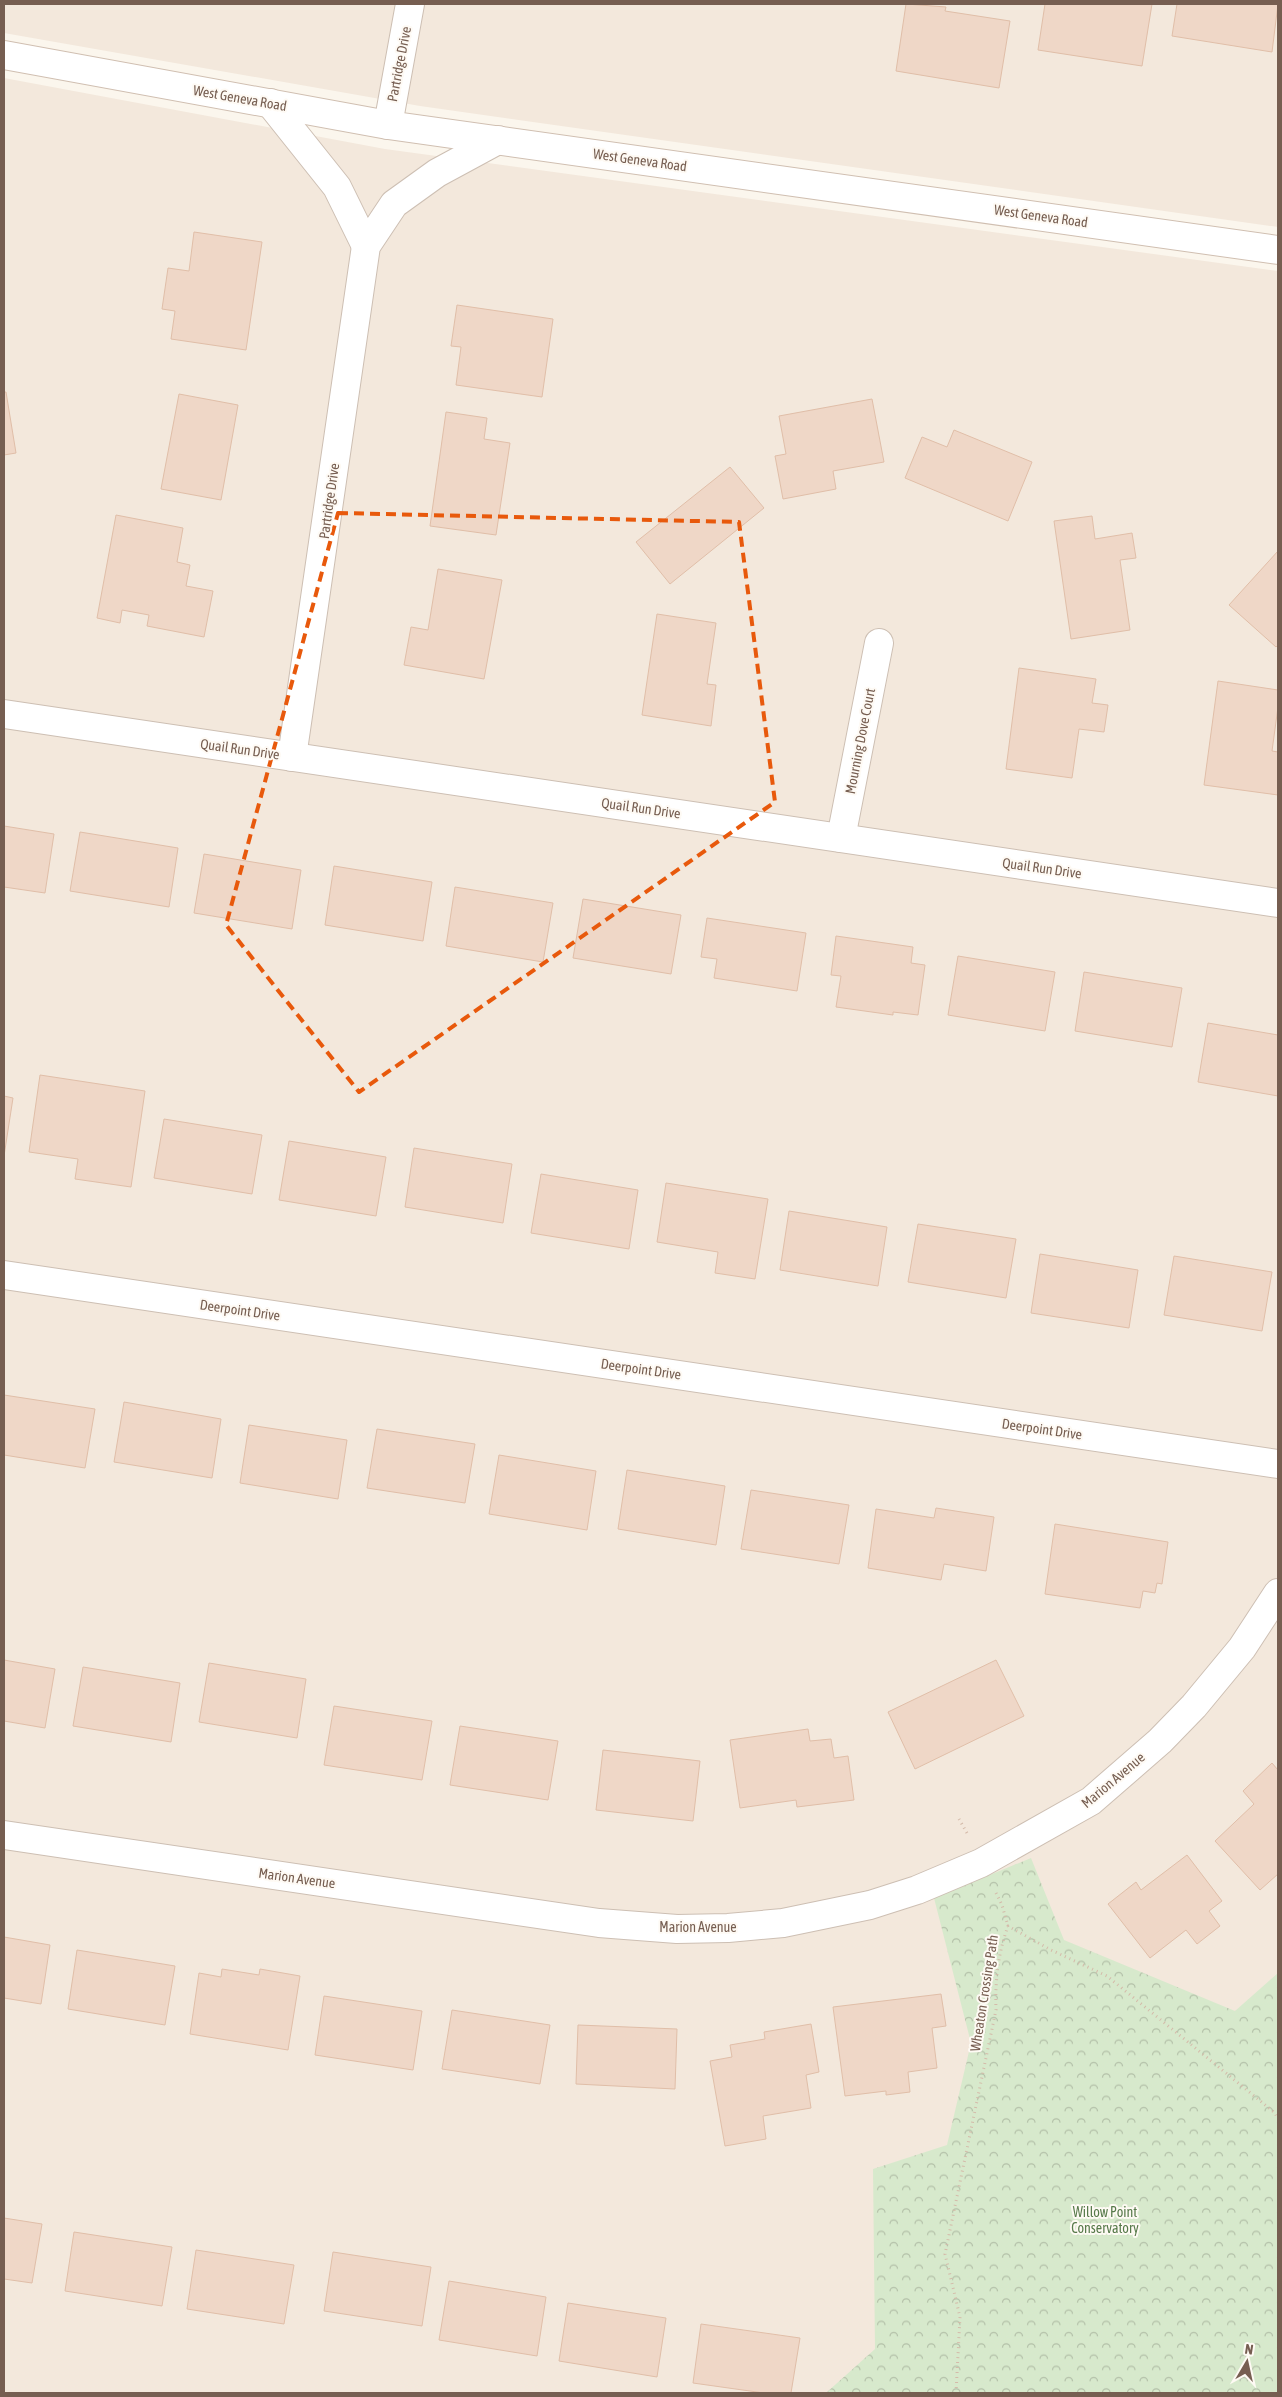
<svg xmlns="http://www.w3.org/2000/svg" width="1282" height="2397" viewBox="0 0 1282 2397" font-family="'Asap Condensed',sans-serif">
<defs>
<pattern id="park-crowns" width="20" height="18" patternUnits="userSpaceOnUse" patternTransform="scale(1.25)"><rect width="20" height="18" fill="#d7e9cc"/><path d="M2 6a3 3 0 1 1 6 0M12 15a3 3 0 1 1 6 0" fill="none" stroke="#b3c0a8"/></pattern>
</defs>
<rect width="100%" height="100%" fill="#fbf6ed"/>
<g fill="#f3e8dc">
<path d="M 4,4 L 1278,4 L 1278,227 L 420,106 L 4,33 Z"/>
<path d="M 4,78 L 385,149 L 1278,271 L 1278,2393 L 4,2393 Z"/>
</g>
<path fill="url(#park-crowns)" d="M 1031,1858 L 1064,1940 L 1235,2011 L 1278,1973 L 1278,2393 L 826,2393 L 875,2349 L 873,2169 L 947,2145 L 971,2043 L 934,1898 Z"/>
<g fill="#efd7c7" stroke="#e0bea8">
<path d="M 906,4 L 946,7 L 945,11 L 1010,21 L 999,88 L 896,71 Z"/>
<path d="M 1045,4 L 1152,4 L 1142,66 L 1038,50 Z"/>
<path d="M 1177,4 L 1278,4 L 1272,52 L 1172,36 Z"/>
<path d="M 194,232 L 262,242 L 246,350 L 171,339 L 175,311 L 162,309 L 168,268 L 189,271 Z"/>
<path d="M 457,305 L 553,319 L 542,397 L 456,385 L 461,347 L 451,346 Z"/>
<path d="M 4,392 L 6,392 L 16,453 L 4,455 Z"/>
<path d="M 179,394 L 238,405 L 221,500 L 161,489 Z"/>
<path d="M 872,399 L 884,462 L 833,471 L 836,489 L 783,499 L 775,456 L 786,454 L 779,416 Z"/>
<path d="M 446,412 L 487,418 L 484,439 L 510,443 L 496,535 L 430,526 Z"/>
<path d="M 954,430 L 1032,462 L 1008,521 L 905,478 L 922,437 L 947,447 Z"/>
<path d="M 730,467 L 764,508 L 670,584 L 636,542 Z"/>
<path d="M 116,515 L 183,528 L 177,562 L 190,565 L 186,586 L 213,591 L 204,637 L 147,626 L 149,615 L 122,610 L 120,623 L 97,618 Z"/>
<path d="M 1092,516 L 1095,539 L 1132,533 L 1136,558 L 1120,560 L 1130,630 L 1071,639 L 1054,521 Z"/>
<path d="M 1278,551 L 1278,645 L 1276,647 L 1229,605 Z"/>
<path d="M 438,569 L 502,580 L 484,679 L 404,665 L 411,627 L 428,630 Z"/>
<path d="M 657,614 L 716,623 L 707,684 L 716,685 L 711,726 L 642,715 Z"/>
<path d="M 1019,668 L 1096,679 L 1092,703 L 1108,705 L 1104,732 L 1079,729 L 1072,778 L 1006,769 Z"/>
<path d="M 1218,681 L 1278,690 L 1278,707 L 1272,751 L 1278,752 L 1278,795 L 1204,785 Z"/>
<path d="M 4,826 L 54,834 L 45,893 L 4,887 Z"/>
<path d="M 80,832 L 178,848 L 169,907 L 70,891 Z"/>
<path d="M 204,854 L 301,870 L 292,929 L 194,913 Z"/>
<path d="M 334,866 L 432,882 L 423,941 L 325,925 Z"/>
<path d="M 455,887 L 553,903 L 543,962 L 446,946 Z"/>
<path d="M 583,899 L 681,915 L 671,974 L 573,958 Z"/>
<path d="M 707,918 L 806,933 L 797,991 L 714,978 L 717,959 L 701,957 Z"/>
<path d="M 836,936 L 913,947 L 911,963 L 925,965 L 918,1015 L 893,1012 L 893,1015 L 836,1007 L 841,976 L 831,975 Z"/>
<path d="M 958,956 L 1055,972 L 1045,1031 L 948,1015 Z"/>
<path d="M 1084,972 L 1182,988 L 1172,1047 L 1075,1031 Z"/>
<path d="M 1208,1023 L 1278,1035 L 1278,1096 L 1198,1082 Z"/>
<path d="M 40,1075 L 145,1091 L 131,1187 L 75,1179 L 78,1159 L 29,1152 Z"/>
<path d="M 4,1096 L 13,1098 L 4,1156 Z"/>
<path d="M 164,1119 L 262,1135 L 252,1194 L 154,1178 Z"/>
<path d="M 289,1141 L 386,1157 L 376,1216 L 279,1200 Z"/>
<path d="M 414,1148 L 512,1164 L 503,1223 L 405,1207 Z"/>
<path d="M 541,1174 L 638,1190 L 629,1249 L 531,1233 Z"/>
<path d="M 666,1183 L 768,1199 L 755,1279 L 715,1273 L 718,1252 L 657,1242 Z"/>
<path d="M 789,1211 L 887,1227 L 878,1286 L 780,1270 Z"/>
<path d="M 918,1224 L 1016,1239 L 1006,1298 L 908,1282 Z"/>
<path d="M 1040,1254 L 1138,1270 L 1129,1328 L 1031,1313 Z"/>
<path d="M 1174,1256 L 1272,1272 L 1262,1331 L 1164,1315 Z"/>
<path d="M 4,1395 L 95,1409 L 85,1468 L 4,1455 Z"/>
<path d="M 124,1402 L 221,1419 L 212,1478 L 114,1462 Z"/>
<path d="M 249,1425 L 347,1440 L 338,1499 L 240,1483 Z"/>
<path d="M 377,1429 L 475,1444 L 465,1503 L 367,1488 Z"/>
<path d="M 499,1455 L 596,1471 L 587,1530 L 489,1514 Z"/>
<path d="M 627,1470 L 725,1486 L 716,1545 L 618,1529 Z"/>
<path d="M 751,1490 L 849,1505 L 839,1564 L 741,1549 Z"/>
<path d="M 936,1508 L 994,1517 L 986,1571 L 944,1564 L 941,1580 L 868,1568 L 876,1509 L 934,1518 Z"/>
<path d="M 1055,1524 L 1168,1542 L 1162,1584 L 1157,1583 L 1155,1593 L 1143,1591 L 1140,1608 L 1045,1594 Z"/>
<path d="M 4,1660 L 55,1669 L 45,1728 L 4,1721 Z"/>
<path d="M 996,1660 L 1024,1716 L 915,1769 L 888,1712 Z"/>
<path d="M 209,1663 L 306,1679 L 297,1738 L 199,1722 Z"/>
<path d="M 83,1667 L 180,1683 L 171,1742 L 73,1726 Z"/>
<path d="M 334,1706 L 432,1721 L 422,1780 L 324,1765 Z"/>
<path d="M 460,1726 L 558,1741 L 548,1800 L 450,1785 Z"/>
<path d="M 808,1729 L 810,1741 L 831,1739 L 834,1758 L 848,1756 L 854,1800 L 797,1807 L 796,1800 L 740,1808 L 730,1740 Z"/>
<path d="M 603,1750 L 700,1761 L 693,1821 L 596,1810 Z"/>
<path d="M 1272,1763 L 1278,1770 L 1278,1874 L 1260,1890 L 1215,1841 L 1254,1804 L 1243,1791 Z"/>
<path d="M 1187,1855 L 1222,1901 L 1209,1911 L 1220,1926 L 1197,1944 L 1186,1930 L 1150,1958 L 1108,1904 L 1136,1882 L 1141,1890 Z"/>
<path d="M 4,1937 L 50,1945 L 41,2004 L 4,1998 Z"/>
<path d="M 77,1950 L 175,1966 L 165,2025 L 68,2009 Z"/>
<path d="M 222,1969 L 259,1975 L 260,1969 L 300,1976 L 288,2050 L 190,2034 L 199,1973 L 221,1977 Z"/>
<path d="M 941,1994 L 946,2026 L 932,2028 L 937,2068 L 908,2072 L 910,2092 L 886,2095 L 886,2091 L 845,2096 L 833,2007 Z"/>
<path d="M 324,1996 L 422,2011 L 413,2070 L 315,2055 Z"/>
<path d="M 452,2010 L 550,2025 L 540,2084 L 442,2069 Z"/>
<path d="M 811,2024 L 819,2072 L 806,2075 L 811,2108 L 763,2116 L 766,2139 L 725,2146 L 710,2061 L 732,2057 L 730,2045 L 765,2039 L 764,2032 Z"/>
<path d="M 578,2025 L 677,2029 L 675,2089 L 576,2084 Z"/>
<path d="M 4,2218 L 42,2224 L 32,2283 L 4,2279 Z"/>
<path d="M 74,2232 L 172,2247 L 162,2306 L 65,2291 Z"/>
<path d="M 196,2250 L 294,2265 L 284,2324 L 187,2309 Z"/>
<path d="M 333,2252 L 431,2267 L 422,2326 L 324,2311 Z"/>
<path d="M 449,2281 L 546,2297 L 537,2356 L 439,2340 Z"/>
<path d="M 568,2303 L 666,2318 L 657,2377 L 559,2361 Z"/>
<path d="M 701,2324 L 800,2338 L 791,2393 L 764,2393 L 693,2383 Z"/>
</g>
<g fill="none" stroke-linecap="round" stroke-linejoin="round">
<g stroke="#cdbfb3" stroke-width="30">
<g id="minor">
<path d="M 270,103 L 337,187 L 366,246"/>
<path d="M 388,125 L 410,4"/>
<path d="M 4,714 L 1278,903"/>
<path d="M 292,757 L 366,246 L 394,204 L 437,173 L 498,140"/>
<path d="M 841,838 L 879,643"/>
<path d="M 4,1275 L 1278,1464"/>
<path d="M 4,1835 L 599,1923 L 677,1929 L 728,1928 L 783,1923 L 870,1905 L 917,1890 L 981,1863 L 1091,1801 L 1160,1741 L 1194,1706 L 1242,1648 L 1278,1593"/>
</g>
</g>
<g stroke="#d0bfb1" stroke-width="30">
<path id="secondary" d="M 4,55 L 388,125 L 1278,250"/>
</g>
<g stroke="#d4baa9" stroke-width="3" stroke-dasharray="1 4" stroke-linecap="butt">
<path d="M 959,1819 L 967,1833"/>
<path d="M 996,1893 L 1002,1905 L 1008,1926"/>
<path d="M 956,2393 L 960,2317 L 945,2254 L 996,2010 C 995,1980 998,1954 1008,1926 L 1051,1950 L 1107,1976 L 1275,2113 L 1278,2119"/>
</g>
<use href="#minor" stroke="#fff" stroke-width="28"/>
<use href="#secondary" stroke="#fff" stroke-width="28"/>
</g>
<path fill="none" stroke="#e8590c" stroke-width="4" stroke-dasharray="10 6" stroke-linejoin="round" d="M 338,513 L 739,522 L 775,802 L 359,1092 L 226,925 Z"/>
<g text-anchor="middle" stroke-width="4" stroke-linejoin="round" paint-order="stroke">
<g font-size="14" fill="#765e51" stroke="#fefaf4">
<text transform="translate(399 64) rotate(-79)" y="5">Partridge Drive</text>
<text transform="translate(240 98) rotate(10)" y="5">West Geneva Road</text>
<text transform="translate(640 160) rotate(8)" y="5">West Geneva Road</text>
<text transform="translate(1041 216) rotate(8)" y="5">West Geneva Road</text>
<text transform="translate(329 501) rotate(-82)" y="5">Partridge Drive</text>
<text transform="translate(860 741) rotate(-79)" y="5">Mourning Dove Court</text>
<text transform="translate(240 749) rotate(8)" y="5">Quail Run Drive</text>
<text transform="translate(641 808) rotate(8)" y="5">Quail Run Drive</text>
<text transform="translate(1042 868) rotate(8)" y="5">Quail Run Drive</text>
<text transform="translate(240 1310) rotate(8)" y="5">Deerpoint Drive</text>
<text transform="translate(641 1369) rotate(8)" y="5">Deerpoint Drive</text>
<text transform="translate(1042 1429) rotate(8)" y="5">Deerpoint Drive</text>
<text transform="translate(1113 1780) rotate(-40)" y="5">Marion Avenue</text>
<text transform="translate(297 1878) rotate(8)" y="5">Marion Avenue</text>
<text x="698" y="1932">Marion Avenue</text>
<text transform="translate(984 1993) rotate(-81)" y="5">Wheaton Crossing Path</text>
</g>
<g font-size="14" fill="#577a4a" stroke="#fefaf4">
<text x="1105" y="2217">Willow Point<tspan x="1105" dy="16">Conservatory</tspan></text>
</g>
</g>
<rect width="1282" height="2397" fill="none" stroke="#765e51" stroke-width="10"/>
<g transform="translate(1247 2362) rotate(9)" stroke="#fefaf4" stroke-width="4" paint-order="stroke">
<path d="M0-4L9 19L0 12L-9 19Z" fill="#765e51"/>
<text y="-8" font-size="14" font-weight="bold" text-anchor="middle" fill="#765e51">N</text>
</g>
</svg>
